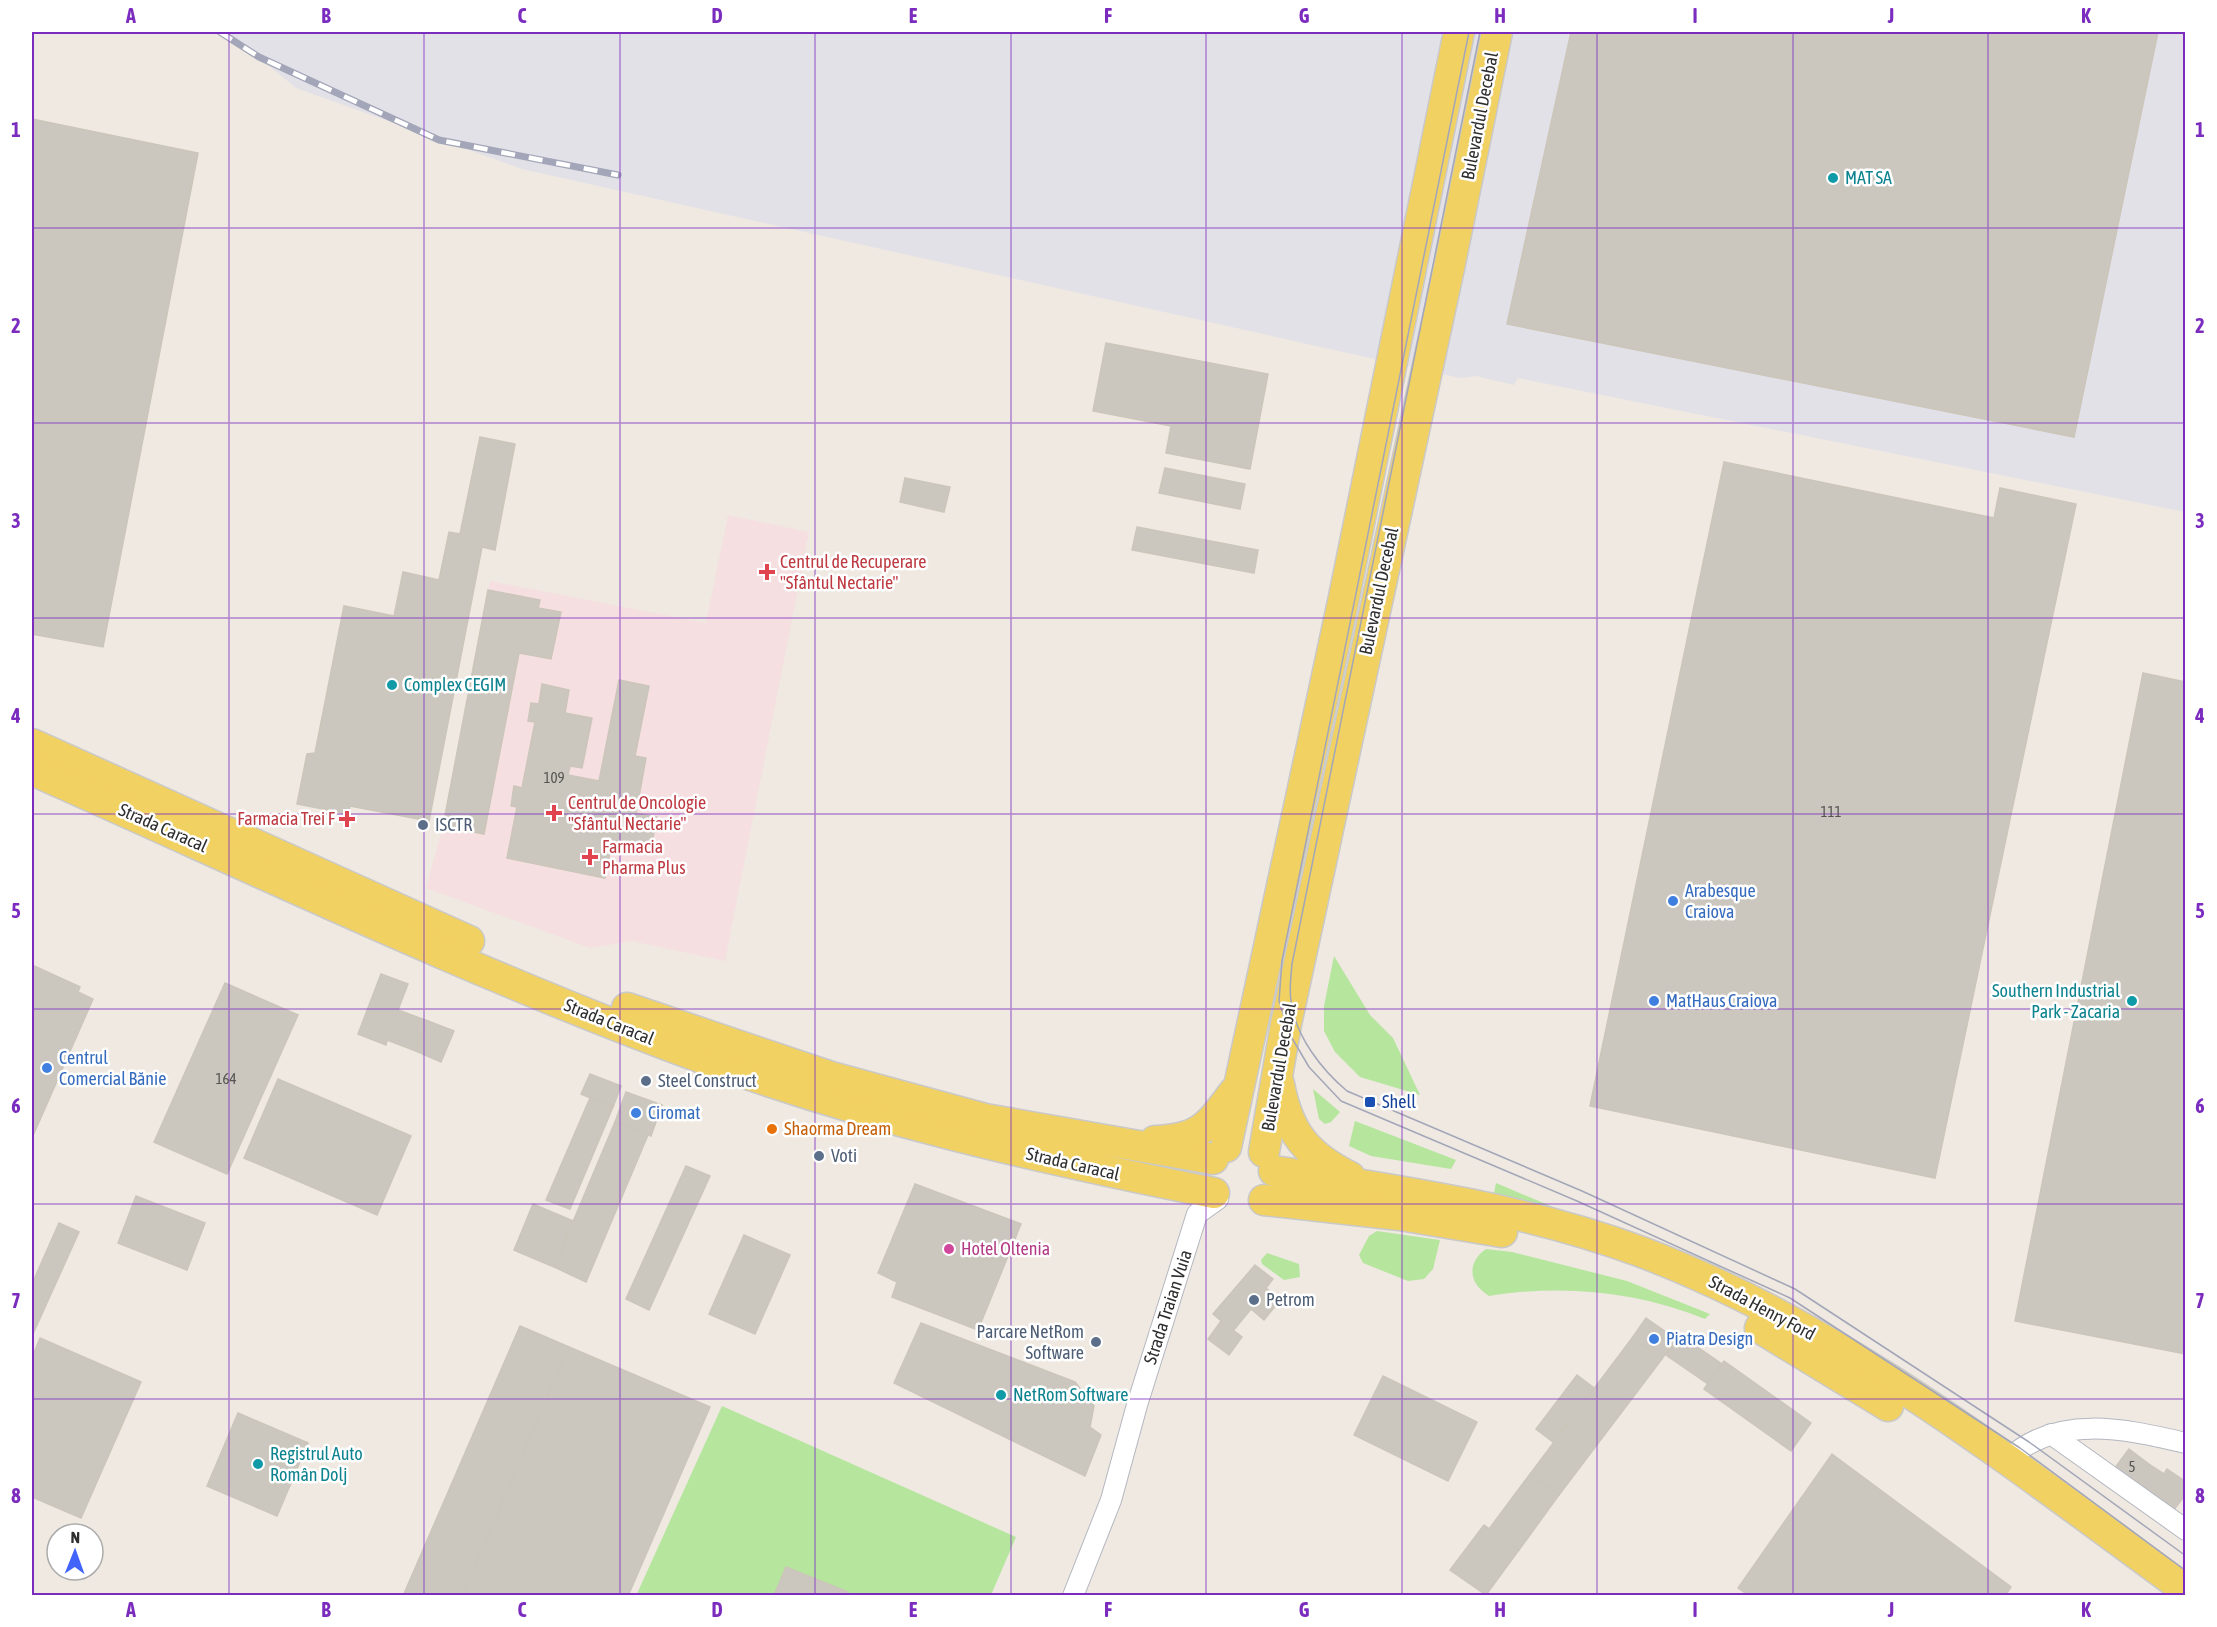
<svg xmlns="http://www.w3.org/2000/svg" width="2217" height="1627" viewBox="0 0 2217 1627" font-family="'Asap Condensed',sans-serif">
<rect width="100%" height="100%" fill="#efe9e1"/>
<path fill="#e3e1e8" d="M 228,32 L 2185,32 L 2185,512 L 1518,378 L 1514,385 L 1476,376 L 1460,378 L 522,169 L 296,88 Z"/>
<path fill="#f5dfe0" d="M 728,515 L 809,532 L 725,961 L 632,941 L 590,948 L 426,888 L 443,826 L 490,581 L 706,623 Z"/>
<g fill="#b6e59e">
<path d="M 1334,956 L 1370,1015 L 1393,1038 L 1420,1095 L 1360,1077 L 1335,1052 L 1324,1031 L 1324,1006 Z"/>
<path d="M 1313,1089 L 1340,1112 L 1331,1122 L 1325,1124 L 1319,1119 Z"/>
<path d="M 1355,1121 L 1456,1160 L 1451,1169 L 1371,1156 L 1349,1146 Z"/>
<path d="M 1496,1183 L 1624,1237 L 1493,1198 Z"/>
<path d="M 1377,1231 L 1440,1240 L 1433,1269 L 1424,1279 L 1408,1281 L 1363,1263 L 1359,1255 L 1369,1236 Z"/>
<path d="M 1486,1249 L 1512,1252 L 1627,1281 L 1710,1314 L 1705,1319 C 1637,1291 1561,1284 1489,1296 C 1469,1284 1466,1263 1486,1249 Z"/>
<path d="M 1267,1253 L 1299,1264 L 1300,1277 L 1284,1280 L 1262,1264 L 1261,1260 Z"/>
<path d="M 722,1406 L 1016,1537 L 991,1595 L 636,1596 Z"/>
</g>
<g fill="#cbc7bf" stroke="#cbc5ba" stroke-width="1.5">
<path d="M 1571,32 L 2158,32 L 2074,437 L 1507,324 Z"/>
<path d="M 32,119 L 198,153 L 103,647 L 32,634 Z"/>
<path d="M 1106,343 L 1268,374 L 1250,469 L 1166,453 L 1171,426 L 1093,411 Z"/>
<path d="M 480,437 L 515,444 L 495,550 L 482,547 L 429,821 L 350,806 L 349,814 L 297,804 L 307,754 L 315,753 L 344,606 L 394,616 L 403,572 L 439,580 L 449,532 L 460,534 Z"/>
<path d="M 1724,462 L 1994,518 L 2000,488 L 2076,504 L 1935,1178 L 1590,1106 Z"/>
<path d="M 1165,468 L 1245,484 L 1240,509 L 1159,493 Z"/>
<path d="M 905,478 L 950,487 L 944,512 L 900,502 Z"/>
<path d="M 1137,527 L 1258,550 L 1254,573 L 1132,550 Z"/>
<path d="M 488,590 L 540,600 L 538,608 L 561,612 L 551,659 L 519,653 L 484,834 L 443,826 Z"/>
<path d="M 2143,673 L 2186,682 L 2186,1354 L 2015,1321 Z"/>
<path d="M 619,680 L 649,686 L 635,756 L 646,758 L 636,813 L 657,817 L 651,848 L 612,841 L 605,878 L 507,858 L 517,807 L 511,806 L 514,786 L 522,788 L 535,722 L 528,721 L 531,703 L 539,704 L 542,684 L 569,690 L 565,713 L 592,718 L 582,768 L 570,766 L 568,775 L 599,781 Z"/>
<path d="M 32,965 L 80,987 L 78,992 L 93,999 L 32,1138 Z"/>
<path d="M 381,974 L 408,984 L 398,1010 L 428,1021 L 416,1051 L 387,1040 L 386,1045 L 358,1034 Z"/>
<path d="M 225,983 L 298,1015 L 227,1174 L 154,1142 Z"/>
<path d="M 428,1021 L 454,1031 L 441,1062 L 416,1051 Z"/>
<path d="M 590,1074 L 621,1086 L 613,1107 L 581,1094 Z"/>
<path d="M 278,1079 L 411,1136 L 377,1215 L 244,1158 Z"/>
<path d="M 626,1092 L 662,1105 L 651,1136 L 615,1122 Z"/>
<path d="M 590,1098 L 613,1107 L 570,1209 L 546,1200 Z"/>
<path d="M 615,1122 L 648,1135 L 586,1282 L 554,1267 Z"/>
<path d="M 686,1166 L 710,1176 L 649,1310 L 626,1299 Z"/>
<path d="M 915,1184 L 1021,1224 L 978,1330 L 892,1297 L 897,1282 L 878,1273 Z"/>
<path d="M 136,1196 L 205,1223 L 187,1270 L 118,1243 Z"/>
<path d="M 533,1204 L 573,1221 L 554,1267 L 514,1250 Z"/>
<path d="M 59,1223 L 79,1232 L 32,1336 L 32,1284 Z"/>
<path d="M 744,1235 L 790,1255 L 755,1334 L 709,1314 Z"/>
<path d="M 1255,1265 L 1273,1279 L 1266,1288 L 1280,1300 L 1264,1320 L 1251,1309 L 1233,1331 L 1213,1314 Z"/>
<path d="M 1646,1318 L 1676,1339 L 1662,1359 L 1632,1338 Z"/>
<path d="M 1221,1321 L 1242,1337 L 1229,1355 L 1208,1339 Z"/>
<path d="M 921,1323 L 1075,1382 L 1094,1406 L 1090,1427 L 1101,1435 L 1085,1476 L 894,1383 Z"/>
<path d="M 520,1326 L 569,1347 L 462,1596 L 403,1596 Z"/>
<path d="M 1680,1335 L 1722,1364 L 1708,1384 L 1666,1355 Z"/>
<path d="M 40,1338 L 141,1382 L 81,1518 L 32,1497 L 32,1358 Z"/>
<path d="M 1632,1338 L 1662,1359 L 1559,1495 L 1530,1474 Z"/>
<path d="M 569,1347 L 710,1407 L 628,1596 L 462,1596 Z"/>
<path d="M 1724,1361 L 1811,1423 L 1791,1451 L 1704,1389 Z"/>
<path d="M 1577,1375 L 1594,1388 L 1553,1442 L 1536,1429 Z"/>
<path d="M 1383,1376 L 1477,1422 L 1448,1481 L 1354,1435 Z"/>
<path d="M 238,1413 L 308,1443 L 277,1516 L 207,1486 Z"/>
<path d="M 2129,1449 L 2150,1465 L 2136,1484 L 2114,1469 Z"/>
<path d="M 1832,1454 L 2011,1587 L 2005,1596 L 1750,1596 L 1738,1588 Z"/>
<path d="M 2150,1465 L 2164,1474 L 2167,1469 L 2186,1482 L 2186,1494 L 2173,1511 L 2136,1484 Z"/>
<path d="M 1530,1474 L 1559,1495 L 1519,1550 L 1489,1529 Z"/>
<path d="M 1484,1525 L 1519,1550 L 1486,1595 L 1450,1570 Z"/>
<path d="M 786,1567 L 848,1592 L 847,1596 L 781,1596 L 775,1593 Z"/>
</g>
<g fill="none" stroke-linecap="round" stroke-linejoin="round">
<g stroke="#b4b7c1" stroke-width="22">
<g id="minor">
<path d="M 2051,1434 L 2186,1530"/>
<path d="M 2007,1460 C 2057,1413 2125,1429 2186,1443"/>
<path d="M 1073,1596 L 1111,1500 L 1137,1405 L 1197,1214 L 1218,1199"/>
</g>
</g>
<g stroke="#c9c9c9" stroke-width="33">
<g id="primary">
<path d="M 32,744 L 469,941"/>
<path d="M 32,770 C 251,867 469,972 694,1055 C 863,1118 1038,1158 1214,1193"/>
<path d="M 627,1008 L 831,1077 L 985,1119 L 1213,1159"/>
<path d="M 1279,1084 C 1288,1132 1306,1155 1350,1177"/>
<path d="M 1155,1141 C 1200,1139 1208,1127 1234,1092"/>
<path d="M 1226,1147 L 1343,602 L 1459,32"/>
<path d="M 1264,1152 L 1286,1024 L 1449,268 L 1497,32"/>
<path d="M 1274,1171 C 1397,1190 1522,1208 1639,1251 C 1840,1326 2014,1465 2186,1590"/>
<path d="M 1264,1200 L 1400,1215 L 1502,1232"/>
<path d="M 1760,1328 L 1888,1406"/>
</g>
</g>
<use href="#minor" stroke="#fff" stroke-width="20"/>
<use href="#primary" stroke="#f2d163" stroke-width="30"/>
<g stroke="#a3a6b8" stroke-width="1.5">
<path d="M 1469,32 L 1282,961 L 1279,1001 L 1289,1033 L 1309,1067 L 1341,1101 L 1577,1201 L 1790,1298 L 2020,1448 L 2186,1571"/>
<path d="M 1480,32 L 1292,964 C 1291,976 1289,989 1291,1001 C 1295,1036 1322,1070 1347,1091 L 1582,1191 L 1795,1289 L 2029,1442 L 2186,1556"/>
</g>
<g stroke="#a3a6b8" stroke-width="7">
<path id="rail" d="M 220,32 L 259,57 L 439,140 L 618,175"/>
</g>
<use href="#rail" stroke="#fff" stroke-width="4.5" stroke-dasharray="14" stroke-linecap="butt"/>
</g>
<path fill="none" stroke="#7b2cbf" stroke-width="1.5" stroke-opacity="0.55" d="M 229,32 L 229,1596M 424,32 L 424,1596M 620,32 L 620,1596M 815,32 L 815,1596M 1011,32 L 1011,1596M 1206,32 L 1206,1596M 1402,32 L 1402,1596M 1597,32 L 1597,1596M 1793,32 L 1793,1596M 1988,32 L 1988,1596M 32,228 L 2186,228M 32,423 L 2186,423M 32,618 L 2186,618M 32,814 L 2186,814M 32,1009 L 2186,1009M 32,1204 L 2186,1204M 32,1399 L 2186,1399"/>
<g fill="#0f9aa8" stroke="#fff" stroke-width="2">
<circle cx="1833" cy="178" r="6"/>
<circle cx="392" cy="685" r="6"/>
<circle cx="2132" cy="1001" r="6"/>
<circle cx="1001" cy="1395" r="6"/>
<circle cx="258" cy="1464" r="6"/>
</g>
<g fill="#e0444e" stroke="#fff" stroke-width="2">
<path d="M764 563h6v6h6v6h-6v6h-6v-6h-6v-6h6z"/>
<path d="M551 804h6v6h6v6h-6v6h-6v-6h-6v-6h6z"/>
<path d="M344 810h6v6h6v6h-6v6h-6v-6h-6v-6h6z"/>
<path d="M587 848h6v6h6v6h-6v6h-6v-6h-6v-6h6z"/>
</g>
<g fill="#5c6f8a" stroke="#fff" stroke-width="2">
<circle cx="423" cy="825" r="6"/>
<circle cx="646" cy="1081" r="6"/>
<circle cx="819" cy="1156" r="6"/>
<circle cx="1254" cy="1300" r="6"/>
<circle cx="1096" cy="1342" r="6"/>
</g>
<g fill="#3f7fe0" stroke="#fff" stroke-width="2">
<circle cx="1673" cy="901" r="6"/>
<circle cx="1654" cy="1001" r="6"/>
<circle cx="47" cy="1068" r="6"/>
<circle cx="636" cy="1113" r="6"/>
<circle cx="1654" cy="1339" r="6"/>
</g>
<rect fill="#1a4fb4" stroke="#fff" stroke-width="2" x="1364" y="1096" width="12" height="12" rx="3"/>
<circle fill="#e8710a" stroke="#fff" stroke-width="2" cx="772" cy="1129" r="6"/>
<circle fill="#d1479c" stroke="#fff" stroke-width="2" cx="949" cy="1249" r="6"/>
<g text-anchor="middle" stroke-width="5" stroke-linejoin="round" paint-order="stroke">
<g font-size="15" fill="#555452">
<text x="554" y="783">109</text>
<text x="1831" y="817">111</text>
<text x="226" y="1084">164</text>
<text x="2132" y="1472">5</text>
</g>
<g font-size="18" fill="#2e2e2e" stroke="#fff">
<text transform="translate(1480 116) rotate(-79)" y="6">Bulevardul Decebal</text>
<text transform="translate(1379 591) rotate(-78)" y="6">Bulevardul Decebal</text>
<text transform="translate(163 828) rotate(24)" y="6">Strada Caracal</text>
<text transform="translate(609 1022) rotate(22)" y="6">Strada Caracal</text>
<text transform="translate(1279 1067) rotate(-80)" y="6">Bulevardul Decebal</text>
<text transform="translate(1073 1164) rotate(13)" y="6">Strada Caracal</text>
<text transform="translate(1168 1307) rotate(-72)" y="6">Strada Traian Vuia</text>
<text transform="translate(1762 1308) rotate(28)" y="6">Strada Henry Ford</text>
</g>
<g font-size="18" fill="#0d838f" stroke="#fff" text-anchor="start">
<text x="1845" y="184">MAT SA</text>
<text x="404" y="691">Complex CEGIM</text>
<text x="2120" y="997" text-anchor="end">Southern Industrial<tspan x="2120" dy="21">Park - Zacaria</tspan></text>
<text x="1013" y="1401">NetRom Software</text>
<text x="270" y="1460">Registrul Auto<tspan x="270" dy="21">Român Dolj</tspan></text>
</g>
<g font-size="18" fill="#be3a42" stroke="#fff" text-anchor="start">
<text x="780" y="568">Centrul de Recuperare<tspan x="780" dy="21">"Sfântul Nectarie"</tspan></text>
<text x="568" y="809">Centrul de Oncologie<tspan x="568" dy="21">"Sfântul Nectarie"</tspan></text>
<text x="335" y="825" text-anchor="end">Farmacia Trei F</text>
<text x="602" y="853">Farmacia<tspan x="602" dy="21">Pharma Plus</tspan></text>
</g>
<g font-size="18" fill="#4e5e75" stroke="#fff" text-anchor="start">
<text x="435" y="831">ISCTR</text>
<text x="658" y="1087">Steel Construct</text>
<text x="831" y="1162">Voti</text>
<text x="1266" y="1306">Petrom</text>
<text x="1084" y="1338" text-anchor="end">Parcare NetRom<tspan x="1084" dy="21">Software</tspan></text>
</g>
<g font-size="18" fill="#366cbe" stroke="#fff" text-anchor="start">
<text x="1685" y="897">Arabesque<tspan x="1685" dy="21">Craiova</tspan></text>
<text x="1666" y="1007">MatHaus Craiova</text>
<text x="59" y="1064">Centrul<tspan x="59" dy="21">Comercial Bănie</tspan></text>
<text x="648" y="1119">Ciromat</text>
<text x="1666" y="1345">Piatra Design</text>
</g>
<g font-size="18" fill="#164399" stroke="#fff" text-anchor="start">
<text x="1382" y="1108">Shell</text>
</g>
<g font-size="18" fill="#c56008" stroke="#fff" text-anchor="start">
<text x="784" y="1135">Shaorma Dream</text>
</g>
<g font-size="18" fill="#b23c85" stroke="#fff" text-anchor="start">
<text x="961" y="1255">Hotel Oltenia</text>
</g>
</g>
<rect width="2217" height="1627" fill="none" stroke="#ffffff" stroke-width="66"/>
<g transform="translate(75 1552) rotate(1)"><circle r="28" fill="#ffffff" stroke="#ababab" stroke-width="1.5"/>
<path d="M0-4.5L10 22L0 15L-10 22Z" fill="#4264fb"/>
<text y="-9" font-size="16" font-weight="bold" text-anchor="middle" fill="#2e2e2e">N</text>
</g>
<rect x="33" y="33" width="2151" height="1561" fill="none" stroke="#7b2cbf" stroke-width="2"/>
<g font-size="20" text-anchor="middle" font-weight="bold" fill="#7b2cbf">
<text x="131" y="23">A</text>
<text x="326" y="23">B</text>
<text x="522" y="23">C</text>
<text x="717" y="23">D</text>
<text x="913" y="23">E</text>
<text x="1108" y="23">F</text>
<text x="1304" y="23">G</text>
<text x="1500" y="23">H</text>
<text x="1695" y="23">I</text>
<text x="1891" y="23">J</text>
<text x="2086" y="23">K</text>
<text x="16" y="137">1</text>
<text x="2200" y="137">1</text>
<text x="16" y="333">2</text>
<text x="2200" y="333">2</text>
<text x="16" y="528">3</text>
<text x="2200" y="528">3</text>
<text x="16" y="723">4</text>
<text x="2200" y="723">4</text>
<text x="16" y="918">5</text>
<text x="2200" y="918">5</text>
<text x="16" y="1113">6</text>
<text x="2200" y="1113">6</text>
<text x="16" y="1308">7</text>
<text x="2200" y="1308">7</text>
<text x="16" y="1503">8</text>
<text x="2200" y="1503">8</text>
<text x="131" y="1617">A</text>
<text x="326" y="1617">B</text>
<text x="522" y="1617">C</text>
<text x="717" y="1617">D</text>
<text x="913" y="1617">E</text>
<text x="1108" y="1617">F</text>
<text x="1304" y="1617">G</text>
<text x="1500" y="1617">H</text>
<text x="1695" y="1617">I</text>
<text x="1891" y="1617">J</text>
<text x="2086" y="1617">K</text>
</g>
</svg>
